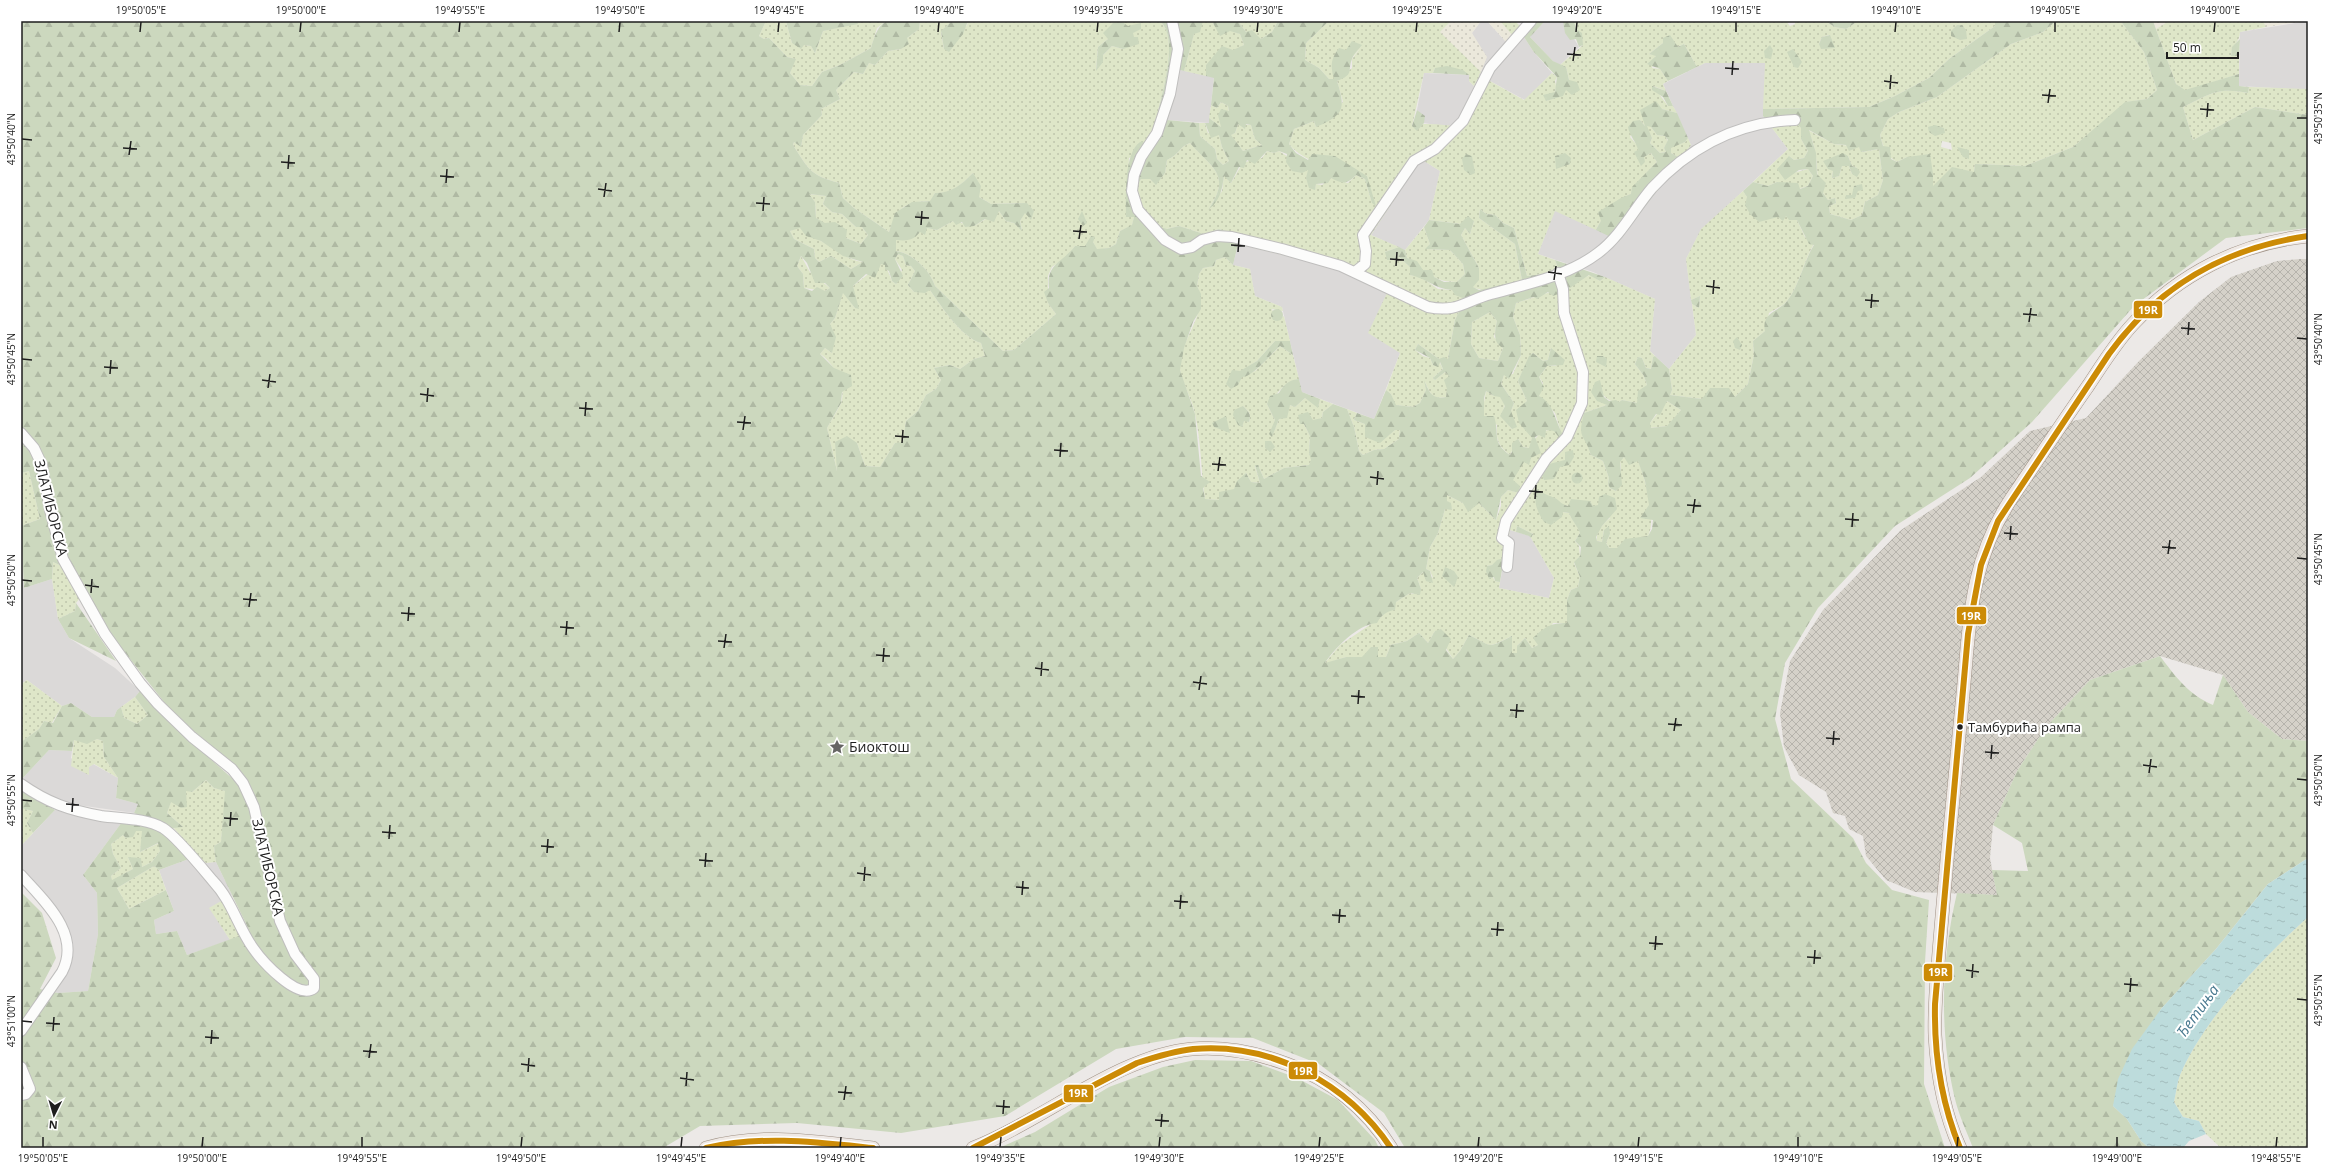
<svg xmlns="http://www.w3.org/2000/svg" width="2329" height="1169" viewBox="0 0 2329 1169" font-family="'Open Sans',sans-serif">
<defs>
<pattern id="construction-cross-hatch" width="8" height="8" patternUnits="userSpaceOnUse"><rect width="8" height="8" fill="#d5d1c9"/><path d="M0 0l8 8M0 8l8-8" fill="none" stroke="#b6b3ac"/></pattern>
<pattern id="farmland-dots" width="8" height="8" patternUnits="userSpaceOnUse"><rect width="8" height="8" fill="#ebe8db"/><path d="M2 2h.1M6 6h.1" fill="none" stroke="#c9c7bc" stroke-width="1.8" stroke-linecap="round"/></pattern>
<pattern id="grass-dots" width="8" height="8" patternUnits="userSpaceOnUse"><rect width="8" height="8" fill="#dee6c8"/><path d="M2 2h.1M6 6h.1" fill="none" stroke="#bec5ab" stroke-width="1.8" stroke-linecap="round"/></pattern>
<pattern id="forest-firs" width="22" height="20" patternUnits="userSpaceOnUse"><rect width="22" height="20" fill="#ccd8be"/><path d="M5 1l3.5 6h-7zM16 11l3.5 6h-7z" fill="#afb9a3"/></pattern>
<pattern id="water-ripples" width="26" height="14" patternUnits="userSpaceOnUse"><rect width="26" height="14" fill="#bddcdc"/><path d="M2 4q2-2 4 0t4 0M15 11q2-2 4 0t4 0" fill="none" stroke="#a2bcbc"/></pattern>
</defs>
<rect width="100%" height="100%" fill="#ece9e7"/>
<g fill="#dbd9d8">
<path d="M 1481,21 L 1487,21 L 1507,43 L 1522,34 L 1533,51 L 1552,73 L 1525,100 L 1479,75 L 1472,33 Z"/>
<path d="M 1545,21 L 1563,21 L 1579,47 L 1560,65 L 1553,61 L 1530,37 Z"/>
<path d="M 2308,21 L 2308,90 L 2239,86 L 2240,32 Z"/>
<path d="M 1705,63 L 1766,63 L 1763,116 L 1788,149 L 1701,230 L 1686,259 L 1696,335 L 1669,369 L 1650,351 L 1655,299 L 1593,272 L 1538,254 L 1555,210 L 1691,145 L 1663,84 Z"/>
<path d="M 1180,70 L 1214,77 L 1209,123 L 1167,120 Z"/>
<path d="M 1424,73 L 1469,75 L 1469,81 L 1474,86 L 1460,117 L 1448,127 L 1424,123 L 1424,116 L 1417,110 Z"/>
<path d="M 1424,161 L 1440,171 L 1429,220 L 1405,250 L 1371,235 L 1418,164 Z"/>
<path d="M 1238,244 L 1339,269 L 1387,293 L 1400,353 L 1374,419 L 1302,392 L 1282,307 L 1255,296 L 1250,269 L 1233,265 Z"/>
<path d="M 1510,530 L 1530,536 L 1554,578 L 1549,598 L 1499,588 Z"/>
<path d="M 21,560 L 24,588 L 52,579 L 58,619 L 69,638 L 115,668 L 140,691 L 135,697 L 117,710 L 114,717 L 92,717 L 71,703 L 62,706 L 27,680 L 21,684 Z"/>
<path d="M 49,750 L 72,751 L 71,758 L 89,775 L 89,767 L 93,764 L 118,778 L 116,798 L 138,804 L 134,813 L 78,805 L 43,795 L 21,780 Z"/>
<path d="M 55,810 L 122,822 L 83,875 L 97,893 L 98,934 L 88,991 L 58,993 L 50,991 L 69,938 L 21,871 L 21,846 Z"/>
<path d="M 197,856 L 206,863 L 216,862 L 232,895 L 210,908 L 230,940 L 187,955 L 177,931 L 156,934 L 154,920 L 174,911 L 159,870 Z"/>
</g>
<path fill="url(#construction-cross-hatch)" d="M 2300,259 L 2308,259 L 2308,741 L 2282,739 L 2248,712 L 2223,675 L 2160,656 L 2090,680 L 2046,727 L 2017,771 L 1993,825 L 1990,858 L 1997,895 L 1915,892 L 1886,880 L 1866,856 L 1863,836 L 1849,829 L 1845,816 L 1833,813 L 1826,792 L 1799,775 L 1784,747 L 1780,713 L 1790,661 L 1823,610 L 1901,530 L 1981,477 L 2030,431 L 2086,418 L 2139,361 L 2199,302 L 2231,277 L 2277,261 Z"/>
<g fill="url(#farmland-dots)">
<path d="M 1451,21 L 1481,21 L 1472,33 L 1487,57 L 1481,72 L 1440,32 Z"/>
<path d="M 1487,21 L 1500,21 L 1513,36 L 1507,43 Z"/>
<path d="M 2153,21 L 2169,21 L 2156,29 Z"/>
<path d="M 2263,21 L 2305,21 L 2266,27 Z"/>
</g>
<g fill="url(#grass-dots)" fill-rule="evenodd">
<path d="M 766,21 L 786,21 L 792,43 L 811,46 L 815,53 L 823,31 L 858,23 L 857,21 L 886,21 L 877,28 L 871,48 L 840,65 L 822,72 L 812,86 L 800,85 L 790,73 L 795,59 L 787,57 L 769,38 L 764,39 L 759,36 Z"/>
<path d="M 920,21 L 952,21 L 941,32 L 944,49 L 967,25 L 968,21 L 1160,21 C 1179,38 1163,89 1158,111 L 1169,114 L 1150,149 L 1129,158 L 1126,217 L 1134,217 L 1132,226 L 1120,231 L 1116,244 L 1109,248 L 1097,250 L 1093,242 L 1085,246 L 1075,246 L 1067,257 L 1052,267 L 1048,276 L 1048,303 L 1056,314 L 1014,350 L 1003,351 L 935,286 C 930,270 912,253 896,251 L 896,239 L 927,228 L 937,230 L 953,221 L 974,226 L 999,211 L 1006,221 L 1014,223 L 1022,230 L 1020,221 L 1025,212 L 1027,203 L 991,204 L 979,197 L 973,173 C 961,185 952,194 935,193 L 931,201 C 904,202 898,207 889,232 L 854,208 L 843,198 L 839,183 C 810,175 809,170 793,145 L 794,142 L 801,146 L 803,135 L 822,115 L 821,109 L 840,99 L 836,90 L 854,72 L 863,74 L 869,63 L 875,65 L 888,51 L 901,49 L 907,38 L 919,29 ZM 1133,33 L 1133,37 L 1123,49 L 1112,46 L 1103,55 L 1096,70 L 1098,47 L 1108,39 Z"/>
<path d="M 1203,21 L 1214,21 L 1213,24 L 1240,34 L 1244,45 L 1206,65 L 1206,76 L 1184,71 L 1194,33 Z"/>
<path d="M 1238,21 L 1278,21 L 1272,32 L 1261,39 L 1246,32 Z"/>
<path d="M 1329,21 L 1451,21 L 1440,32 L 1481,72 L 1479,75 L 1524,100 L 1552,73 L 1557,77 L 1555,81 C 1558,91 1554,94 1546,101 L 1554,98 L 1569,80 L 1566,67 L 1560,65 L 1583,45 L 1574,21 L 1786,21 L 1790,26 L 1795,24 L 1795,21 L 1825,21 L 1835,27 L 1846,29 L 1858,21 L 1995,21 L 1995,26 L 1949,59 L 1929,78 L 1895,96 L 1869,107 L 1763,109 L 1765,63 L 1705,63 L 1697,67 L 1684,44 L 1678,47 L 1663,43 L 1649,54 L 1656,55 L 1652,68 L 1660,69 L 1668,81 L 1663,84 L 1666,91 L 1653,86 L 1668,106 L 1673,106 L 1677,113 L 1662,109 L 1651,127 L 1657,135 L 1665,136 L 1668,141 L 1664,148 L 1666,152 L 1660,153 L 1650,143 L 1652,138 L 1647,128 L 1640,120 L 1630,137 L 1637,145 L 1643,157 L 1651,153 L 1657,162 L 1633,187 L 1631,194 C 1616,199 1603,216 1596,230 L 1555,211 L 1538,254 L 1555,260 L 1558,268 L 1544,274 L 1527,276 L 1514,228 L 1503,223 L 1495,215 L 1486,214 L 1480,209 L 1479,218 L 1515,244 L 1522,280 C 1507,284 1486,294 1472,287 L 1479,268 L 1461,235 L 1465,228 L 1470,234 L 1474,221 L 1460,224 L 1429,220 L 1440,171 L 1424,161 L 1418,164 L 1371,235 L 1399,247 L 1385,252 L 1399,257 L 1410,267 L 1410,275 L 1421,277 L 1438,289 L 1452,290 L 1465,299 L 1455,320 L 1448,359 L 1439,359 L 1418,344 L 1415,350 L 1423,356 L 1430,358 L 1433,365 L 1438,366 L 1439,361 L 1443,369 L 1433,378 L 1435,380 L 1445,372 L 1450,376 L 1446,397 C 1432,400 1430,393 1425,382 L 1426,390 L 1420,403 L 1413,407 L 1395,405 L 1391,394 L 1386,390 L 1400,353 L 1368,333 L 1387,293 L 1339,269 L 1238,244 L 1235,234 L 1219,229 L 1204,234 L 1179,226 L 1167,229 L 1157,227 L 1136,211 L 1138,184 L 1141,179 L 1150,179 L 1156,184 L 1165,173 L 1167,160 C 1180,154 1179,147 1190,143 C 1212,168 1232,175 1209,208 L 1222,191 L 1224,175 L 1231,183 C 1242,166 1239,161 1262,158 L 1267,151 L 1274,153 L 1279,151 L 1308,170 L 1315,189 L 1316,184 L 1322,185 L 1331,178 L 1348,183 L 1356,175 L 1365,179 L 1372,203 L 1367,176 C 1340,169 1307,166 1289,144 L 1294,129 L 1314,121 L 1316,127 L 1343,102 L 1337,81 L 1352,68 L 1352,59 L 1362,46 L 1334,79 L 1329,79 L 1319,68 L 1305,60 L 1306,43 ZM 1829,35 L 1834,48 L 1819,44 L 1822,37 ZM 1435,68 L 1469,75 L 1469,81 L 1474,86 L 1478,78 L 1465,126 C 1447,127 1429,121 1412,126 L 1424,73 L 1433,73 Z"/>
<path d="M 1500,21 L 1515,21 L 1522,28 L 1524,21 L 1531,21 L 1513,36 Z"/>
<path d="M 2056,21 L 2123,21 L 2122,23 L 2144,52 L 2157,90 L 2147,99 L 2127,102 L 2073,147 L 2025,166 L 1975,164 L 1974,173 L 1932,187 L 1933,174 L 1907,157 L 1897,162 C 1886,157 1883,146 1880,135 L 1888,119 L 1899,112 L 1937,97 L 2011,44 L 2043,32 ZM 1942,141 L 1951,143 L 1952,150 L 1941,147 Z"/>
<path d="M 2169,21 L 2263,21 L 2266,27 L 2240,32 C 2240,42 2232,45 2231,55 L 2239,56 L 2239,74 L 2185,91 L 2176,84 L 2156,29 Z"/>
<path d="M 2249,87 L 2308,89 L 2308,115 L 2255,107 L 2193,140 L 2183,107 C 2211,94 2216,87 2248,93 Z"/>
<path d="M 1221,102 L 1228,106 L 1229,112 L 1222,128 L 1209,118 L 1211,105 L 1217,108 Z"/>
<path d="M 1789,116 L 1801,128 L 1801,139 L 1808,151 L 1804,158 L 1794,160 L 1789,156 L 1793,173 L 1808,169 L 1813,176 L 1808,186 L 1799,189 L 1777,182 L 1768,186 L 1753,182 L 1788,149 L 1772,128 Z"/>
<path d="M 1199,123 L 1205,123 L 1208,133 L 1219,134 L 1222,147 L 1229,161 L 1223,165 L 1217,159 L 1215,149 L 1200,136 Z"/>
<path d="M 1238,124 L 1251,125 L 1255,139 L 1262,145 L 1243,151 L 1230,135 L 1235,133 Z"/>
<path d="M 1808,130 L 1834,144 L 1859,147 L 1862,152 L 1879,149 L 1883,180 L 1878,195 L 1865,202 L 1862,215 L 1851,220 L 1830,214 L 1829,206 L 1836,203 L 1835,198 L 1828,200 C 1814,182 1819,170 1815,151 C 1814,144 1811,137 1808,130 ZM 1848,156 L 1852,166 L 1857,168 L 1852,174 L 1849,166 L 1842,166 L 1839,176 L 1832,178 L 1833,171 Z"/>
<path d="M 1688,138 L 1691,145 L 1681,159 L 1671,153 L 1671,147 L 1685,142 Z"/>
<path d="M 1743,191 L 1747,197 L 1779,217 L 1786,216 L 1797,220 L 1805,237 L 1814,244 C 1803,262 1800,285 1787,301 C 1783,306 1774,310 1769,313 L 1765,331 L 1753,341 L 1754,355 L 1748,384 L 1735,397 L 1702,399 L 1670,395 L 1672,390 L 1669,369 L 1696,335 L 1692,304 L 1699,308 L 1700,296 L 1691,300 L 1686,259 L 1701,229 Z"/>
<path d="M 808,194 L 826,196 L 823,204 L 832,212 L 842,214 L 856,227 L 862,227 L 868,235 L 861,244 L 846,238 L 816,218 L 815,202 Z"/>
<path d="M 800,227 C 807,237 811,236 821,241 C 836,249 844,259 863,262 L 851,269 L 831,256 L 819,262 L 815,258 L 814,249 L 794,239 L 790,231 Z"/>
<path d="M 1424,227 L 1430,244 L 1426,249 L 1450,250 L 1463,264 L 1465,274 L 1457,282 C 1444,282 1435,279 1424,271 C 1416,265 1418,262 1407,258 L 1405,250 Z"/>
<path d="M 898,254 L 903,256 L 906,265 L 911,266 L 915,271 L 908,285 L 914,292 L 930,290 C 941,306 962,338 981,343 L 985,356 L 974,359 L 960,369 L 950,365 L 934,368 L 941,380 L 936,389 L 926,395 L 918,411 L 906,421 L 903,443 L 895,443 L 880,467 L 865,466 L 857,443 L 838,475 L 827,428 C 831,420 837,412 841,403 C 847,387 834,363 820,354 L 825,348 L 832,353 L 830,324 L 835,318 L 843,292 L 855,308 L 853,286 L 881,264 L 885,264 L 892,281 L 896,284 L 902,270 L 895,259 Z"/>
<path d="M 801,256 L 810,272 L 830,288 L 825,291 L 804,288 L 803,274 L 797,266 Z"/>
<path d="M 1225,257 L 1233,265 L 1250,269 L 1255,296 L 1282,307 L 1283,311 L 1272,309 L 1276,321 L 1284,316 L 1290,341 L 1275,341 L 1257,361 L 1240,372 L 1242,377 L 1255,371 L 1280,346 L 1293,355 L 1299,379 C 1284,381 1278,394 1267,404 L 1275,420 L 1272,436 L 1279,419 L 1290,405 L 1295,407 L 1305,398 L 1318,407 L 1320,399 L 1333,404 L 1323,412 L 1322,418 L 1304,424 L 1310,436 L 1309,453 L 1312,460 L 1309,465 L 1284,468 L 1264,479 L 1258,465 L 1255,466 L 1260,483 L 1251,482 L 1246,473 L 1234,489 L 1219,500 L 1205,499 C 1201,471 1201,441 1195,414 C 1192,400 1182,381 1180,370 C 1177,342 1211,311 1197,286 L 1199,274 L 1203,268 L 1214,266 L 1216,260 ZM 1243,406 C 1248,411 1252,414 1249,422 L 1244,420 L 1242,427 Z"/>
<path d="M 1590,275 L 1600,281 L 1605,277 L 1655,299 L 1650,351 L 1655,356 L 1653,357 L 1651,369 L 1646,368 L 1642,358 L 1638,357 L 1635,364 L 1644,376 L 1647,385 L 1637,403 L 1622,400 L 1619,402 C 1603,401 1604,394 1595,382 L 1607,405 L 1584,413 L 1587,443 L 1591,455 L 1603,461 L 1609,478 L 1608,484 L 1610,488 L 1616,491 L 1621,469 L 1620,461 L 1624,457 L 1638,460 C 1645,479 1657,519 1648,536 L 1617,548 L 1609,548 L 1606,543 L 1610,534 L 1604,530 L 1602,542 L 1597,541 C 1595,532 1603,524 1610,518 L 1598,506 L 1592,506 L 1590,501 L 1568,506 L 1560,504 L 1556,499 L 1542,494 L 1563,512 L 1569,513 C 1572,521 1578,525 1580,533 L 1575,541 L 1579,546 L 1580,556 L 1574,563 L 1580,577 L 1578,587 L 1571,590 L 1567,600 L 1567,623 L 1553,623 L 1538,645 L 1532,648 L 1525,638 L 1517,646 L 1518,653 L 1512,654 L 1512,636 C 1485,649 1494,647 1469,635 L 1460,651 L 1453,659 L 1435,631 L 1428,643 L 1419,633 L 1407,641 L 1391,645 L 1386,657 L 1346,657 L 1324,664 L 1340,645 L 1380,618 L 1396,602 L 1410,593 L 1413,594 L 1421,589 L 1417,578 L 1423,572 L 1433,578 L 1430,571 L 1426,569 L 1430,547 L 1438,533 L 1445,509 L 1452,509 L 1447,501 L 1447,495 L 1463,503 L 1479,503 L 1496,520 L 1501,506 L 1501,497 L 1508,490 L 1519,493 L 1512,480 C 1520,467 1532,436 1544,431 C 1549,429 1554,431 1560,429 L 1555,413 L 1539,396 L 1543,383 L 1539,377 L 1547,366 L 1556,366 L 1551,348 L 1548,360 L 1543,361 L 1533,353 L 1530,356 L 1518,381 L 1527,401 L 1522,406 L 1528,432 L 1533,438 L 1529,448 L 1523,447 L 1518,439 L 1510,455 C 1498,446 1496,440 1497,425 L 1484,416 L 1483,408 L 1486,391 L 1494,396 L 1500,396 L 1505,405 L 1501,416 L 1512,429 L 1511,411 L 1514,403 L 1501,384 L 1504,375 L 1513,374 L 1521,355 L 1520,335 L 1513,317 L 1516,303 L 1560,289 ZM 1517,526 L 1533,534 L 1531,538 L 1554,578 L 1549,598 L 1499,588 L 1500,582 L 1495,581 L 1487,566 L 1492,565 L 1504,558 L 1510,530 L 1516,532 Z"/>
<path d="M 1490,312 L 1497,321 L 1494,337 L 1503,348 L 1498,361 L 1479,358 L 1471,344 L 1472,322 Z"/>
<path d="M 1667,401 L 1681,410 L 1668,426 L 1650,428 L 1650,423 Z"/>
<path d="M 1347,409 L 1357,413 L 1354,420 L 1365,424 L 1380,442 L 1395,430 L 1400,430 L 1399,439 L 1384,449 L 1374,450 L 1363,455 L 1359,451 L 1354,427 Z"/>
<path d="M 29,471 L 40,519 L 21,526 L 21,473 Z"/>
<path d="M 53,562 L 70,570 L 81,597 L 76,603 L 75,611 L 58,619 L 52,579 Z"/>
<path d="M 27,680 L 62,706 L 52,723 L 44,721 L 39,729 L 21,742 L 21,684 Z"/>
<path d="M 135,697 L 148,715 L 137,724 L 124,718 L 121,707 Z"/>
<path d="M 97,739 L 103,741 L 104,757 L 118,778 L 94,764 L 89,767 L 89,775 L 71,766 L 74,740 L 87,743 Z"/>
<path d="M 206,780 L 214,788 L 226,791 L 221,842 L 214,846 L 216,862 L 206,863 L 197,856 L 173,827 L 183,827 L 167,813 L 171,801 L 186,790 L 192,792 Z"/>
<path d="M 21,808 L 33,811 L 27,823 L 33,833 L 21,846 Z"/>
<path d="M 136,830 L 143,831 L 140,852 L 159,843 L 160,851 L 152,862 L 142,867 L 128,857 L 133,869 L 112,881 L 111,876 L 121,868 L 113,854 L 111,844 L 123,835 L 126,838 Z"/>
<path d="M 154,866 L 159,870 L 166,890 L 129,909 L 117,888 Z"/>
<path d="M 223,900 L 240,936 L 230,940 L 209,908 Z"/>
<path d="M 2308,917 L 2308,1148 L 2221,1148 L 2206,1134 L 2199,1121 L 2183,1117 L 2174,1102 C 2176,1093 2177,1083 2180,1075 C 2205,1017 2262,959 2308,917 Z"/>
</g>
<g fill="url(#forest-firs)" fill-rule="evenodd">
<path d="M 21,21 L 766,21 L 759,36 L 764,39 L 769,38 L 787,57 L 796,59 L 790,73 L 800,85 L 812,86 L 822,72 L 840,65 L 871,48 C 881,13 888,21 920,21 L 919,29 L 907,38 L 909,44 L 901,49 L 888,51 L 875,65 L 869,63 L 863,74 L 854,72 L 836,90 L 840,99 L 821,109 L 822,115 L 803,135 L 801,147 L 794,142 L 793,145 C 809,170 810,175 839,183 L 843,198 L 854,208 L 889,232 L 895,213 L 912,202 L 930,201 L 935,193 C 952,193 961,185 973,173 L 981,186 L 979,197 L 991,204 L 1027,203 L 1034,211 L 1031,220 L 1025,213 L 1020,221 L 1022,231 L 1014,223 L 1006,221 L 999,211 L 994,222 L 985,219 L 974,226 L 965,227 L 962,222 L 956,225 L 953,221 L 937,230 L 927,228 L 925,235 L 920,232 C 913,241 906,241 896,240 L 896,251 C 912,253 930,270 935,286 L 1003,351 L 1014,350 L 1056,314 L 1048,303 L 1044,292 L 1049,288 C 1046,264 1062,263 1075,246 L 1085,246 L 1091,236 L 1095,237 L 1093,242 L 1097,249 L 1109,248 L 1116,244 L 1120,231 L 1132,225 L 1134,217 L 1126,217 C 1126,199 1123,150 1142,141 L 1150,149 L 1167,120 L 1199,123 L 1200,136 L 1215,149 L 1217,159 L 1223,165 L 1229,161 L 1222,147 L 1219,135 L 1211,138 L 1205,123 L 1209,123 L 1209,118 L 1221,127 L 1218,115 L 1221,109 L 1229,111 L 1228,106 L 1221,102 L 1217,108 L 1211,105 L 1214,78 L 1206,76 L 1206,65 L 1222,46 L 1233,50 L 1244,45 L 1240,34 L 1230,31 L 1220,36 L 1213,23 L 1214,21 L 1238,21 L 1246,32 L 1252,30 L 1261,39 L 1272,32 L 1278,21 L 1329,21 L 1306,43 L 1305,60 L 1319,68 L 1329,79 L 1334,79 C 1330,65 1331,59 1339,48 L 1346,50 L 1352,41 L 1362,45 C 1359,49 1353,54 1352,59 C 1347,71 1355,74 1337,81 C 1346,109 1344,115 1316,127 L 1314,121 L 1294,129 L 1289,144 L 1296,153 L 1308,160 L 1312,154 L 1335,156 L 1367,176 L 1376,206 L 1372,203 L 1365,179 L 1356,175 C 1346,185 1343,184 1331,178 L 1328,183 L 1316,184 L 1315,190 L 1309,188 L 1306,178 L 1308,170 L 1302,173 L 1292,171 L 1286,162 L 1287,154 L 1279,151 L 1274,153 L 1267,151 L 1255,164 L 1247,160 L 1244,168 L 1239,167 L 1231,183 L 1224,176 C 1222,190 1220,201 1208,210 C 1232,175 1213,169 1190,143 C 1179,147 1180,154 1167,160 L 1165,173 L 1156,185 L 1150,179 L 1141,179 L 1138,184 L 1136,211 L 1157,226 L 1167,229 L 1179,226 L 1204,234 L 1219,229 L 1235,234 L 1238,244 L 1233,265 L 1225,257 L 1216,260 L 1214,266 L 1203,268 L 1199,274 L 1197,286 L 1201,294 L 1201,309 L 1193,322 L 1184,348 L 1180,370 L 1195,414 L 1201,476 L 1210,482 L 1203,488 L 1205,499 L 1219,500 L 1219,492 L 1234,489 L 1237,481 L 1246,473 L 1251,482 L 1260,483 L 1255,465 L 1258,465 L 1264,479 L 1284,468 L 1309,465 L 1311,460 L 1309,453 L 1310,436 L 1304,424 L 1300,424 L 1298,415 L 1308,412 L 1313,420 L 1322,418 L 1323,412 L 1333,404 L 1347,409 L 1354,427 L 1359,451 L 1363,455 L 1374,450 L 1384,449 L 1399,439 L 1400,430 L 1395,430 L 1380,443 L 1365,437 L 1365,424 L 1354,420 L 1357,413 L 1374,419 L 1386,390 L 1391,394 L 1396,405 L 1413,407 L 1420,403 L 1426,390 L 1424,380 C 1429,392 1432,400 1446,397 L 1447,389 L 1444,380 L 1449,376 L 1445,372 L 1435,380 L 1433,378 L 1443,369 L 1440,362 L 1438,367 L 1433,365 L 1430,358 L 1415,350 L 1418,344 L 1439,359 L 1444,357 L 1448,359 L 1455,320 L 1465,299 L 1455,295 L 1452,290 C 1433,288 1428,279 1410,275 L 1410,267 L 1399,257 L 1396,260 L 1387,260 L 1385,252 L 1399,247 L 1405,250 L 1407,258 L 1417,261 L 1423,270 L 1432,270 L 1434,277 L 1444,282 L 1457,282 L 1465,274 L 1463,264 L 1450,250 L 1425,249 L 1430,244 L 1424,227 L 1429,220 L 1460,224 L 1468,216 L 1474,221 L 1470,234 L 1465,228 L 1461,235 L 1479,268 L 1479,280 L 1473,287 L 1479,290 L 1522,280 L 1515,244 L 1479,218 L 1480,209 L 1486,214 L 1495,215 L 1503,223 L 1514,228 L 1527,276 L 1544,274 L 1558,268 L 1555,260 L 1605,277 L 1600,281 L 1589,275 L 1567,290 L 1560,289 L 1558,294 L 1553,296 L 1548,292 L 1537,299 L 1534,297 L 1516,303 L 1513,317 L 1520,335 L 1521,355 L 1509,379 L 1504,375 L 1501,384 L 1514,403 L 1511,411 L 1517,427 L 1512,429 L 1500,416 L 1505,406 L 1500,397 L 1494,396 L 1486,391 L 1484,398 L 1484,416 L 1494,416 C 1500,435 1491,442 1510,455 L 1512,452 L 1512,443 L 1518,439 L 1523,447 L 1529,448 L 1532,438 L 1519,423 L 1516,410 L 1527,401 L 1518,381 L 1529,356 L 1533,353 L 1543,361 L 1548,360 L 1551,348 L 1565,360 L 1563,365 L 1547,366 L 1539,377 L 1544,387 L 1539,396 C 1555,404 1555,423 1564,436 L 1561,440 L 1554,431 L 1546,430 L 1545,438 L 1539,435 L 1535,437 L 1541,453 L 1531,458 L 1529,465 L 1524,462 L 1513,480 L 1520,486 L 1519,493 L 1508,490 L 1501,497 L 1496,520 L 1479,503 L 1468,512 L 1463,503 L 1447,495 L 1447,501 L 1451,503 L 1452,510 L 1445,509 L 1438,533 L 1430,547 L 1426,569 L 1430,571 L 1433,583 L 1426,581 L 1423,572 L 1417,578 L 1421,589 L 1420,595 L 1410,593 L 1396,602 L 1395,610 C 1387,611 1381,615 1377,623 C 1358,624 1335,648 1325,663 L 1346,657 L 1362,657 L 1371,647 L 1378,647 L 1378,657 L 1386,657 L 1391,645 L 1407,641 L 1419,633 L 1428,643 L 1435,631 L 1441,629 L 1451,639 L 1446,650 L 1453,659 L 1460,651 L 1469,635 C 1494,647 1486,649 1512,636 L 1512,653 L 1517,653 L 1517,646 L 1525,638 L 1532,648 L 1538,645 L 1533,638 C 1545,627 1550,623 1567,623 L 1567,600 L 1571,590 L 1578,587 L 1580,577 L 1574,562 L 1580,556 L 1581,547 L 1575,541 L 1580,533 C 1577,525 1572,521 1569,513 L 1563,512 L 1562,517 L 1551,525 L 1544,522 C 1537,511 1533,502 1537,489 C 1543,494 1548,495 1555,498 C 1560,501 1561,504 1568,506 L 1571,499 L 1590,501 L 1593,506 L 1598,505 L 1599,497 L 1605,494 L 1615,498 L 1617,509 L 1602,526 L 1596,537 L 1597,541 L 1602,542 L 1604,530 L 1609,526 L 1610,534 L 1606,543 L 1609,548 L 1617,548 L 1625,539 L 1648,536 L 1652,529 L 1653,520 L 1640,518 L 1649,505 L 1645,481 L 1638,461 L 1629,465 L 1624,457 L 1620,462 L 1622,485 L 1616,491 L 1610,488 L 1608,484 L 1609,478 L 1603,461 L 1591,455 C 1584,432 1577,440 1584,413 L 1607,405 L 1597,401 L 1591,392 L 1595,382 L 1600,380 L 1604,397 L 1609,401 L 1616,400 L 1619,402 L 1622,400 L 1637,403 L 1638,391 L 1647,385 L 1644,376 L 1635,364 L 1638,357 L 1642,358 L 1646,368 L 1651,369 L 1653,357 L 1655,356 L 1669,369 L 1672,390 L 1670,395 L 1702,399 L 1710,388 L 1729,388 L 1735,397 L 1748,384 L 1754,355 L 1753,341 L 1765,331 C 1761,313 1778,312 1787,301 C 1800,285 1803,262 1814,245 L 1809,244 L 1797,220 L 1789,220 L 1786,216 L 1783,221 L 1778,217 L 1759,222 L 1750,214 L 1745,205 L 1747,197 L 1743,191 L 1753,182 L 1768,186 L 1777,182 L 1798,183 L 1800,189 L 1808,186 L 1813,176 L 1808,169 L 1799,170 L 1785,180 L 1777,169 L 1789,156 L 1794,160 L 1804,158 L 1808,151 L 1801,139 L 1801,128 L 1789,116 L 1772,128 L 1763,116 L 1763,109 L 1869,107 L 1895,96 L 1929,78 L 1949,59 L 1995,26 L 1995,21 L 2056,21 L 2043,32 L 2011,44 L 1937,97 L 1899,112 L 1888,119 L 1880,135 L 1883,146 L 1890,147 L 1891,159 L 1897,162 L 1907,157 L 1930,154 L 1933,174 L 1933,186 L 1952,167 L 1974,172 L 1975,164 L 2025,166 L 2073,147 L 2125,102 L 2147,99 L 2157,90 L 2144,52 L 2122,23 L 2123,21 L 2153,21 L 2176,84 L 2185,90 L 2239,74 L 2239,86 L 2249,87 L 2248,93 C 2216,87 2211,94 2183,107 L 2193,140 L 2255,107 L 2308,115 L 2308,228 L 2226,238 L 2134,306 L 2032,422 L 1970,478 L 1895,526 L 1818,608 L 1785,663 L 1775,719 L 1791,779 L 1853,838 L 1866,863 L 1892,890 L 1929,900 L 1925,962 L 1924,1084 L 1945,1148 L 1405,1148 L 1384,1113 L 1319,1064 L 1253,1038 L 1185,1037 L 1116,1049 L 1005,1116 L 901,1133 L 797,1123 L 700,1126 L 663,1148 L 21,1148 L 21,892 L 42,913 L 56,958 L 40,989 L 58,993 L 88,991 L 98,934 L 97,893 L 83,875 L 122,822 L 167,827 L 134,813 L 138,804 L 116,798 L 118,778 L 104,757 L 103,741 L 97,739 L 87,744 L 74,740 L 72,751 L 49,750 L 21,780 L 21,742 L 39,729 L 44,721 L 53,723 L 62,706 L 71,703 L 92,717 L 114,717 L 117,710 L 121,707 L 124,718 L 137,724 L 148,715 L 135,697 L 140,691 L 169,722 L 234,780 L 239,774 L 196,738 L 168,707 L 81,597 L 70,570 L 53,562 L 52,579 L 24,588 L 21,526 L 40,519 L 29,471 L 21,473 ZM 1238,124 L 1245,129 L 1246,124 L 1251,125 L 1255,139 L 1262,145 L 1243,151 L 1231,135 L 1235,133 ZM 1809,130 L 1834,144 L 1846,145 L 1849,151 L 1859,147 L 1861,152 L 1879,149 L 1883,180 L 1878,195 L 1865,202 L 1862,215 L 1851,220 L 1830,214 L 1829,206 L 1836,203 L 1835,198 L 1828,200 L 1823,193 L 1826,183 L 1817,174 L 1816,153 ZM 809,194 L 826,196 L 823,204 L 832,212 L 842,214 L 856,227 L 862,227 L 868,235 L 861,244 L 846,238 L 847,230 L 835,222 L 825,223 L 816,218 L 815,202 ZM 800,228 L 806,236 L 821,241 L 843,256 L 863,262 L 851,269 L 831,256 L 819,262 L 815,258 L 814,249 L 794,239 L 790,231 ZM 898,254 L 903,256 L 906,265 L 911,266 L 915,271 L 908,285 L 914,292 L 925,293 L 930,290 C 941,306 962,338 981,343 L 985,356 L 974,359 L 960,369 L 950,365 L 934,368 L 941,380 L 936,389 L 926,395 L 918,411 L 906,421 L 903,442 L 895,443 L 880,467 L 865,466 L 857,443 L 847,436 L 835,442 L 837,471 L 827,428 L 841,403 L 842,392 L 852,386 L 851,375 L 834,368 L 820,354 L 825,348 L 832,353 L 836,337 L 830,324 L 835,318 L 843,293 L 855,308 L 859,309 L 853,286 L 866,274 L 875,278 L 881,264 L 885,265 L 885,269 L 889,271 L 892,281 L 896,284 L 903,276 L 895,259 ZM 801,256 L 807,263 L 815,283 L 825,283 L 830,288 L 825,291 L 817,287 L 812,291 L 804,288 L 803,274 L 797,266 ZM 1490,312 L 1497,321 C 1495,331 1492,342 1503,348 L 1498,361 L 1479,358 L 1471,344 L 1472,322 ZM 1667,401 L 1681,410 L 1667,426 L 1651,428 L 1650,423 L 1656,414 L 1660,415 ZM 206,780 L 214,788 L 225,791 L 221,842 L 214,846 L 216,862 L 250,932 L 187,955 L 177,931 L 156,934 L 154,920 L 174,911 L 166,890 L 129,909 L 117,888 L 154,866 L 159,870 L 197,856 L 173,828 L 183,827 L 167,813 L 171,802 L 181,808 L 187,807 L 186,791 L 192,792 ZM 136,831 L 142,831 L 140,852 L 158,843 L 160,851 L 152,862 L 142,867 L 141,858 L 128,857 L 133,869 L 112,880 L 111,876 L 121,868 L 113,854 L 111,844 L 123,835 L 126,838 L 133,837 Z"/>
<path d="M 786,21 L 857,21 L 858,24 L 823,31 L 815,53 L 811,46 L 804,45 L 801,49 L 792,43 Z"/>
<path d="M 952,21 L 968,21 L 963,34 L 949,52 L 944,49 L 941,31 Z"/>
<path d="M 1160,21 L 1203,21 L 1200,32 L 1194,34 L 1184,71 L 1180,70 L 1169,114 L 1158,112 C 1163,89 1179,38 1160,21 Z"/>
<path d="M 1531,21 L 1545,21 L 1530,37 L 1553,61 L 1566,67 L 1569,80 L 1577,82 L 1580,90 L 1572,95 L 1566,90 L 1563,96 L 1546,101 L 1543,95 L 1555,92 L 1557,77 L 1533,51 L 1522,34 Z"/>
<path d="M 1563,21 L 1574,21 L 1576,29 L 1582,33 L 1583,45 L 1579,47 L 1576,39 L 1570,40 L 1565,33 Z"/>
<path d="M 1825,21 L 1858,21 L 1846,29 L 1835,27 Z"/>
<path d="M 1122,22 L 1128,26 L 1141,23 L 1141,29 L 1133,33 L 1134,37 L 1138,37 L 1139,44 L 1123,49 L 1112,46 L 1103,55 L 1103,62 L 1096,71 L 1098,47 L 1108,39 L 1103,33 L 1113,23 Z"/>
<path d="M 1957,25 L 1962,25 L 1966,30 L 1967,39 L 1960,40 L 1951,36 L 1951,31 Z"/>
<path d="M 1670,35 L 1678,47 L 1684,44 L 1697,67 L 1668,81 L 1660,69 L 1647,64 L 1656,56 L 1649,54 L 1663,43 L 1663,38 Z"/>
<path d="M 1830,35 L 1835,48 L 1821,49 L 1819,44 L 1822,37 Z"/>
<path d="M 2240,39 L 2239,56 L 2231,56 L 2232,47 Z"/>
<path d="M 1770,45 L 1773,50 L 1771,59 L 1765,58 L 1764,51 Z"/>
<path d="M 1793,49 L 1802,62 L 1798,68 L 1794,67 L 1787,52 Z"/>
<path d="M 1447,66 L 1463,70 L 1469,75 L 1433,73 L 1435,68 Z"/>
<path d="M 1652,86 L 1666,91 L 1673,106 L 1668,106 L 1663,97 L 1652,90 Z"/>
<path d="M 1656,101 L 1662,109 L 1677,113 L 1688,138 L 1685,142 L 1671,148 L 1671,153 L 1681,159 L 1619,241 L 1596,230 L 1601,221 L 1598,212 L 1621,198 L 1631,194 L 1632,187 L 1657,162 L 1651,153 L 1644,157 L 1645,162 L 1641,166 L 1634,152 L 1638,150 C 1636,141 1630,137 1628,127 L 1633,121 L 1640,120 L 1645,126 L 1640,110 ZM 1647,126 L 1651,127 L 1657,135 L 1665,136 L 1668,140 L 1664,148 L 1666,152 L 1660,153 L 1650,143 L 1652,138 Z"/>
<path d="M 1417,110 L 1425,116 L 1424,123 L 1417,131 L 1412,126 Z"/>
<path d="M 1935,125 L 1944,128 L 1945,133 L 1935,136 L 1929,132 L 1928,127 Z"/>
<path d="M 1957,147 L 1969,150 L 1969,159 L 1963,157 Z"/>
<path d="M 1565,153 L 1571,158 L 1570,164 L 1556,169 L 1555,156 Z"/>
<path d="M 1843,153 L 1848,156 L 1852,166 L 1857,168 L 1860,172 L 1857,177 L 1852,174 L 1849,166 L 1842,166 L 1839,176 L 1832,178 L 1833,171 L 1828,169 L 1823,161 Z"/>
<path d="M 1466,154 L 1472,156 L 1475,173 L 1471,175 L 1464,170 L 1462,159 Z"/>
<path d="M 1862,184 L 1863,190 L 1858,191 L 1855,198 L 1845,199 L 1846,195 L 1852,195 L 1854,186 Z"/>
<path d="M 1082,211 L 1087,223 L 1083,226 L 1078,219 Z"/>
<path d="M 1700,296 L 1699,308 L 1692,304 L 1691,300 Z"/>
<circle cx="1277" cy="315" r="6"/>
<path d="M 1737,337 L 1742,345 L 1740,350 L 1735,348 L 1733,341 Z"/>
<path d="M 1275,341 L 1290,341 L 1293,355 L 1280,346 C 1272,353 1252,378 1242,377 L 1238,385 L 1231,389 L 1226,384 L 1232,370 L 1240,371 L 1257,361 Z"/>
<path d="M 1597,356 L 1603,356 L 1607,359 L 1606,367 L 1596,362 Z"/>
<path d="M 1299,379 L 1302,392 L 1320,399 L 1318,408 L 1305,398 L 1295,407 L 1290,405 L 1287,418 L 1279,419 L 1272,437 L 1269,434 L 1275,420 L 1267,404 L 1270,396 L 1279,393 C 1284,384 1289,380 1299,379 Z"/>
<path d="M 1243,406 C 1248,411 1252,414 1249,422 L 1244,421 L 1242,427 L 1238,425 L 1233,415 L 1234,410 Z"/>
<path d="M 1226,416 L 1230,433 L 1214,427 L 1212,423 Z"/>
<path d="M 1265,441 L 1271,441 L 1275,447 L 1270,452 L 1265,448 Z"/>
<path d="M 1573,450 L 1574,457 L 1569,465 L 1560,467 L 1554,479 L 1544,480 L 1541,473 L 1545,465 L 1565,460 L 1565,452 Z"/>
<circle cx="1577" cy="478" r="5.5"/>
<path d="M 1517,526 L 1533,534 L 1531,538 L 1529,536 L 1516,532 Z"/>
<path d="M 1504,558 L 1500,582 L 1495,581 L 1494,577 L 1489,579 L 1486,571 L 1487,566 L 1492,565 L 1497,560 Z"/>
<path d="M 1445,567 L 1454,571 L 1458,577 L 1454,587 L 1442,576 Z"/>
<path d="M 76,603 L 116,661 L 69,638 L 58,619 L 75,611 Z"/>
<path d="M 2160,656 C 2175,676 2189,695 2213,705 L 2223,675 L 2248,712 L 2282,739 L 2308,741 L 2308,858 L 2268,884 L 2216,949 L 2161,1009 L 2113,1106 L 2127,1119 L 2141,1141 L 2149,1148 L 1973,1148 C 1967,1132 1959,1116 1955,1099 C 1939,1033 1941,960 1957,893 L 1997,895 L 1992,870 L 2028,871 L 2022,843 L 1993,825 L 2017,771 L 2046,727 L 2090,680 Z"/>
<path d="M 21,789 L 55,810 L 33,833 L 27,823 L 33,811 L 21,808 Z"/>
<path d="M 1195,1060 L 1251,1061 L 1297,1078 L 1338,1100 L 1375,1140 L 1379,1148 L 999,1148 L 1035,1132 L 1109,1087 L 1163,1067 Z"/>
</g>
<path fill="url(#water-ripples)" d="M 2308,858 L 2308,917 C 2262,959 2205,1017 2180,1075 C 2177,1083 2176,1093 2174,1102 L 2183,1117 L 2199,1121 L 2206,1134 L 2189,1141 L 2183,1148 L 2149,1148 L 2141,1141 L 2127,1119 L 2113,1106 L 2118,1079 L 2132,1049 L 2161,1009 L 2216,949 L 2268,884 Z"/>
<g fill="none" stroke-linecap="round" stroke-linejoin="round">
<g stroke="#bfbebd" stroke-width="12">
<g id="minor">
<path d="M 1172,21 L 1178,49 L 1170,94 L 1157,133 L 1141,157 L 1134,175 L 1132,191 L 1138,210 L 1165,240 L 1181,249 L 1192,247 L 1202,240 L 1217,236 L 1232,237 L 1282,249 L 1341,266 L 1428,307 C 1457,313 1465,301 1491,294 C 1527,284 1568,276 1598,253 C 1621,236 1634,209 1652,188 C 1691,146 1738,122 1795,120"/>
<path d="M 1355,272 L 1365,264 L 1366,251 L 1363,235 L 1414,161 L 1435,149 L 1463,121 L 1490,68 L 1531,21"/>
<path d="M 21,433 L 34,448 L 42,465 L 50,510 L 63,559 L 105,634 L 140,683 L 158,704 L 192,737 L 232,769 L 243,783 L 254,807 L 280,921 L 295,954 L 314,979 L 314,988 C 298,1001 262,961 253,948 C 238,927 232,901 213,881 C 202,868 176,836 163,828 C 145,818 122,819 101,816 C 69,810 48,803 21,784"/>
<path d="M 1507,567 L 1509,543 L 1502,538 L 1506,521 L 1546,459 L 1567,437 L 1582,403 L 1583,372 L 1564,313 L 1563,289 L 1558,273"/>
<path d="M 21,875 C 44,901 82,934 62,972 L 21,1031"/>
<path d="M 21,1067 L 30,1089 L 26,1094 L 21,1095"/>
</g>
</g>
<g stroke="#a09286" stroke-width="14">
<g id="major">
<path d="M 706,1148 C 761,1132 817,1142 873,1148"/>
<path d="M 973,1148 C 1042,1121 1120,1055 1192,1049 C 1225,1046 1257,1053 1287,1064 C 1330,1079 1367,1109 1391,1148"/>
<path d="M 1960,1148 C 1944,1113 1937,1073 1935,1035 C 1934,1007 1937,979 1939,952 C 1943,904 1947,857 1952,809 C 1956,767 1960,725 1964,683 C 1970,615 1972,558 2011,499 C 2037,461 2062,423 2088,386 C 2102,365 2116,342 2133,324 C 2179,274 2240,243 2308,236"/>
</g>
</g>
<use href="#minor" stroke="#fcfcfb" stroke-width="10"/>
<use href="#major" stroke="#efe9e5" stroke-width="13"/>
<g stroke="#fff" stroke-width="9">
<g id="bus-1">
<path d="M 706,1148 C 762,1135 816,1142 873,1148"/>
<path d="M 973,1148 L 1137,1063 C 1155,1057 1174,1051 1193,1049 C 1272,1042 1348,1084 1391,1148"/>
<path d="M 1960,1148 C 1941,1102 1934,1053 1935,1004 L 1968,634 L 1981,565 L 1998,521 L 2109,354 C 2159,285 2225,248 2308,236"/>
</g>
</g>
<use href="#bus-1" stroke="#cc8b06" stroke-width="6"/>
</g>
<path fill="none" stroke="#1e1e1e" stroke-width="1.5" d="M 140,32 L 141,22M 300,32 L 301,22M 459,32 L 460,22M 619,32 L 620,22M 778,32 L 779,22M 938,32 L 939,22M 1097,32 L 1098,22M 1257,32 L 1258,22M 1416,32 L 1417,22M 1576,32 L 1577,22M 1736,32 L 1736,22M 1895,32 L 1896,22M 2055,32 L 2055,22M 2214,32 L 2215,22M 1567,54 L 1581,55M 1573,61 L 1575,47M 1725,68 L 1739,69M 1732,75 L 1733,61M 1884,81 L 1898,83M 1890,89 L 1891,75M 2042,95 L 2056,96M 2048,103 L 2050,89M 2200,109 L 2214,110M 2207,117 L 2208,103M 2297,118 L 2307,118M 22,139 L 32,140M 123,148 L 137,149M 129,155 L 131,141M 281,162 L 295,163M 288,169 L 289,155M 440,176 L 454,177M 446,183 L 447,169M 598,189 L 612,191M 604,197 L 606,183M 756,203 L 770,204M 763,211 L 764,197M 915,217 L 929,218M 921,225 L 922,211M 1073,231 L 1087,232M 1079,239 L 1081,225M 1231,245 L 1245,246M 1238,252 L 1239,238M 1390,259 L 1404,260M 1396,266 L 1397,252M 1548,272 L 1562,274M 1554,280 L 1556,266M 1706,286 L 1720,288M 1713,294 L 1714,280M 1865,300 L 1879,301M 1871,308 L 1872,294M 2023,314 L 2037,315M 2029,322 L 2031,308M 2181,328 L 2195,329M 2188,335 L 2189,322M 2297,338 L 2307,339M 22,359 L 32,360M 104,367 L 118,368M 110,374 L 111,360M 262,380 L 276,382M 268,388 L 270,374M 420,394 L 434,396M 427,402 L 428,388M 579,408 L 593,409M 585,416 L 586,402M 737,422 L 751,423M 743,430 L 745,416M 895,436 L 909,437M 902,443 L 903,430M 1054,450 L 1068,451M 1060,457 L 1061,443M 1212,464 L 1226,465M 1218,471 L 1220,457M 1370,477 L 1384,479M 1377,485 L 1378,471M 1529,491 L 1543,492M 1535,499 L 1536,485M 1687,505 L 1701,506M 1693,513 L 1695,499M 1845,519 L 1859,520M 1852,527 L 1853,513M 2004,533 L 2018,534M 2010,540 L 2011,526M 2162,547 L 2176,548M 2168,554 L 2170,540M 2297,558 L 2307,559M 22,580 L 32,581M 85,585 L 99,587M 91,593 L 92,579M 243,599 L 257,600M 249,607 L 251,593M 401,613 L 415,614M 408,621 L 409,607M 560,627 L 574,628M 566,635 L 567,621M 718,641 L 732,642M 724,648 L 726,634M 876,655 L 890,656M 883,662 L 884,648M 1035,668 L 1049,670M 1041,676 L 1042,662M 1193,682 L 1207,684M 1199,690 L 1201,676M 1351,696 L 1365,697M 1358,704 L 1359,690M 1510,710 L 1524,711M 1516,718 L 1517,704M 1668,724 L 1682,725M 1674,731 L 1676,718M 1826,738 L 1840,739M 1833,745 L 1834,731M 1985,752 L 1999,753M 1991,759 L 1992,745M 2143,765 L 2157,767M 2149,773 L 2151,759M 2297,779 L 2307,780M 22,800 L 32,801M 66,804 L 79,805M 72,812 L 73,798M 224,818 L 238,819M 230,826 L 231,812M 382,832 L 396,833M 389,839 L 390,825M 541,846 L 554,847M 547,853 L 548,839M 699,860 L 713,861M 705,867 L 706,853M 857,873 L 871,875M 864,881 L 865,867M 1016,887 L 1029,888M 1022,895 L 1023,881M 1174,901 L 1188,902M 1180,909 L 1181,895M 1332,915 L 1346,916M 1339,923 L 1340,909M 1491,929 L 1504,930M 1497,936 L 1498,922M 1649,943 L 1663,944M 1655,950 L 1656,936M 1807,957 L 1821,958M 1814,964 L 1815,950M 1966,970 L 1979,972M 1972,978 L 1973,964M 2124,984 L 2138,985M 2130,992 L 2131,978M 2297,999 L 2307,1000M 22,1021 L 32,1022M 46,1023 L 60,1024M 53,1031 L 54,1017M 205,1037 L 219,1038M 211,1044 L 212,1030M 363,1051 L 377,1052M 369,1058 L 371,1044M 521,1064 L 535,1066M 528,1072 L 529,1058M 680,1078 L 694,1080M 686,1086 L 687,1072M 838,1092 L 852,1093M 844,1100 L 846,1086M 996,1106 L 1010,1107M 1003,1114 L 1004,1100M 1155,1120 L 1169,1121M 1161,1127 L 1162,1114M 43,1147 L 43,1137M 202,1147 L 203,1137M 362,1147 L 362,1137M 521,1147 L 522,1137M 681,1147 L 682,1137M 840,1147 L 841,1137M 1000,1147 L 1001,1137M 1159,1147 L 1160,1137M 1319,1147 L 1320,1137M 1478,1147 L 1479,1137M 1638,1147 L 1639,1137M 1798,1147 L 1798,1137M 1957,1147 L 1958,1137M 2117,1147 L 2117,1137M 2276,1147 L 2277,1137"/>
<defs>
<g id="sight-bare" transform="scale(1.2)"><path d="M0-6L1.8-2.2L6-1.7L2.9 1.2L3.7 5.4L0 3.3L-3.7 5.4L-2.9 1.2L-6-1.7L-1.8-2.2Z" fill="#666564" stroke="#fff" stroke-width="2.5" paint-order="stroke"/></g>
</defs>
<g fill-rule="evenodd">
<use href="#sight-bare" x="837" y="747"/>
</g>
<circle fill="#1e1e1e" stroke="#fff" stroke-width="1.5" cx="1960" cy="727" r="3.5"/>
<g text-anchor="middle" stroke-width="4" stroke-linejoin="round" paint-order="stroke">
<g font-size="13" fill="#1e1e1e" stroke="#fff" text-anchor="start">
<text x="1968" y="732">Тамбурића рампа</text>
</g>
<g font-size="14" fill="#1e1e1e" stroke="#fff">
<text transform="translate(51 508) rotate(76)" y="5">ЗЛАТИБОРСКА</text>
<text transform="translate(268 867) rotate(77)" y="5">ЗЛАТИБОРСКА</text>
</g>
<g font-size="14" fill="#1e1e1e" stroke="#fff" text-anchor="start">
<text x="849" y="752">Биоктош</text>
</g>
<g font-size="15" font-style="italic" fill="#49798f" stroke="#fff">
<text transform="translate(2198 1011) rotate(-54)" y="5">Ђетиња</text>
</g>
</g>
<g stroke="#fff" stroke-width="1.5">
<rect x="2133" y="300" width="30" height="19" rx="4" fill="#cc8b06"/>
<rect x="1956" y="606" width="31" height="19" rx="4" fill="#cc8b06"/>
<rect x="1923" y="963" width="30" height="19" rx="4" fill="#cc8b06"/>
<rect x="1288" y="1061" width="30" height="19" rx="4" fill="#cc8b06"/>
<rect x="1063" y="1084" width="31" height="19" rx="4" fill="#cc8b06"/>
</g>
<g font-size="11" text-anchor="middle" font-weight="bold" fill="#fff">
<text x="2148" y="314">19R</text>
<text x="1971" y="620">19R</text>
<text x="1938" y="976">19R</text>
<text x="1303" y="1075">19R</text>
<text x="1078" y="1097">19R</text>
</g>
<rect width="2329" height="1169" fill="none" stroke="#ffffff" stroke-width="44"/>
<g transform="translate(54 1115) rotate(185)" stroke="#ffffff" stroke-width="3" paint-order="stroke">
<path d="M0-3L7 15L0 10L-7 15Z" fill="#1e1e1e"/>
<text y="-6" font-size="11" font-weight="bold" text-anchor="middle" fill="#1e1e1e">N</text>
</g>
<path d="M2167 52v6h71v-6" fill="none" stroke="#1e1e1e" stroke-width="2"/>
<text x="2173" y="52" font-size="12" fill="#1e1e1e" stroke="#ffffff" stroke-width="3" paint-order="stroke">50 m</text>
<rect x="22" y="22" width="2285" height="1125" fill="none" stroke="#1e1e1e" stroke-width="1.5"/>
<g font-size="10" text-anchor="middle" fill="#1e1e1e">
<text x="141" y="14">19°50'05"E</text>
<text x="301" y="14">19°50'00"E</text>
<text x="460" y="14">19°49'55"E</text>
<text x="620" y="14">19°49'50"E</text>
<text x="779" y="14">19°49'45"E</text>
<text x="939" y="14">19°49'40"E</text>
<text x="1098" y="14">19°49'35"E</text>
<text x="1258" y="14">19°49'30"E</text>
<text x="1417" y="14">19°49'25"E</text>
<text x="1577" y="14">19°49'20"E</text>
<text x="1736" y="14">19°49'15"E</text>
<text x="1896" y="14">19°49'10"E</text>
<text x="2055" y="14">19°49'05"E</text>
<text x="2215" y="14">19°49'00"E</text>
<text transform="translate(2318 118) rotate(-90)" y="4">43°50'35"N</text>
<text transform="translate(11 139) rotate(-90)" y="4">43°50'40"N</text>
<text transform="translate(2318 339) rotate(-90)" y="4">43°50'40"N</text>
<text transform="translate(11 359) rotate(-90)" y="4">43°50'45"N</text>
<text transform="translate(2318 559) rotate(-90)" y="4">43°50'45"N</text>
<text transform="translate(11 580) rotate(-90)" y="4">43°50'50"N</text>
<text transform="translate(2318 780) rotate(-90)" y="4">43°50'50"N</text>
<text transform="translate(11 800) rotate(-90)" y="4">43°50'55"N</text>
<text transform="translate(2318 1000) rotate(-90)" y="4">43°50'55"N</text>
<text transform="translate(11 1021) rotate(-90)" y="4">43°51'00"N</text>
<text x="43" y="1162">19°50'05"E</text>
<text x="202" y="1162">19°50'00"E</text>
<text x="362" y="1162">19°49'55"E</text>
<text x="521" y="1162">19°49'50"E</text>
<text x="681" y="1162">19°49'45"E</text>
<text x="840" y="1162">19°49'40"E</text>
<text x="1000" y="1162">19°49'35"E</text>
<text x="1159" y="1162">19°49'30"E</text>
<text x="1319" y="1162">19°49'25"E</text>
<text x="1478" y="1162">19°49'20"E</text>
<text x="1638" y="1162">19°49'15"E</text>
<text x="1798" y="1162">19°49'10"E</text>
<text x="1957" y="1162">19°49'05"E</text>
<text x="2117" y="1162">19°49'00"E</text>
<text x="2276" y="1162">19°48'55"E</text>
</g>
</svg>
